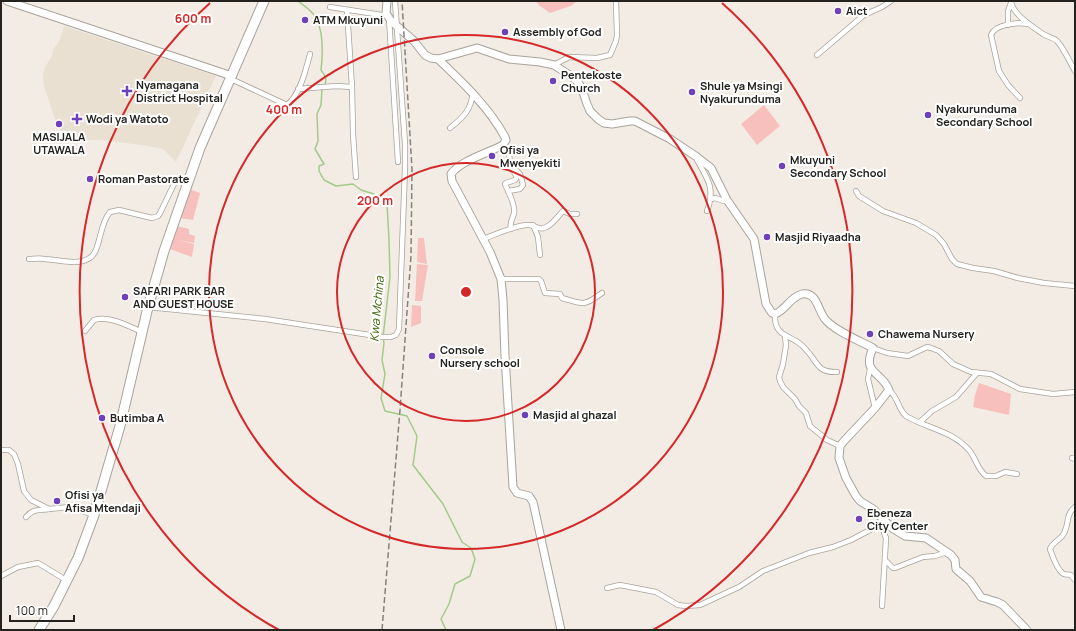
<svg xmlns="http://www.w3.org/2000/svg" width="1076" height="631" viewBox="0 0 1076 631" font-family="Manrope,sans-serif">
<rect width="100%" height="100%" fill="#f2ece4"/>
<path fill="#eae0d2" d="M 64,26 L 216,76 L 176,162 L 163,149 L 142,145 L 101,140 L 66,140 L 55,119 L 44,86 L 43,75 L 45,67 L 52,56 L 54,48 L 59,42 Z"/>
<g fill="#f8c0bd">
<path d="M 535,1 L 577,1 L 571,6 L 550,13 L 540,6 Z"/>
<path d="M 764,105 L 780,126 L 757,145 L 741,124 Z"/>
<path d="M 189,189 L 200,193 L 193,220 L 179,218 Z"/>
<path d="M 177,226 L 189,229 L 189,234 L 195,236 L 194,243 L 177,240 L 194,244 L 192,257 L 170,249 Z"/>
<path d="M 418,238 L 424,238 L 427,264 L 417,262 Z"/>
<path d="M 417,264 L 428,265 L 422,301 L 415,301 Z"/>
<path d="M 412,305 L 421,306 L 421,323 L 411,327 Z"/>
<path d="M 979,383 L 1011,394 L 1009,415 L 973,407 L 975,395 Z"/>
</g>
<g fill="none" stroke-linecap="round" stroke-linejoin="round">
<g stroke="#a4ca8a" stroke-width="1.5">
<path d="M 298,1 C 303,5 313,11 316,18 C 324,33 323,53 321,70 C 325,75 328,80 324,86"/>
<path d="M 322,89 L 321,105 L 317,114 L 318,141 L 315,149 L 324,164 L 319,166 L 319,171 L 324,180 L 336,186 L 353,184 L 361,190 L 374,194 L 387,203 L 389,240 L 390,277 L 383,337 L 384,343 L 382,360 L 385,374 L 381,398 L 385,411 L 407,416 L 417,436 L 413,465 L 443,504 L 462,542 L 471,548 L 475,559 L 470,576 L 455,584 L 449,604 L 441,619 L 446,630"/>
</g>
<g stroke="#a8a39b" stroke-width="6">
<g id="street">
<path d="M 1011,1 C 1012,14 1033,27 1043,34 C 1048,37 1054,38 1057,41 C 1065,50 1069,61 1075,71"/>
<path d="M 330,7 L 388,16"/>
<path d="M 347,10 L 352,87 L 353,134 L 356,177"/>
<path d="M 389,18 L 398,162"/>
<path d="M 1008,25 L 1008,11 L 1011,3"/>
<path d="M 817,55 L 864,15 L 882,7 L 891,1"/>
<path d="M 554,65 L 569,57 L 597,58 L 610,55 L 616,41 L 617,35 L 616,1"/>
<path d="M 231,79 L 287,105 C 300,95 306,69 310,54"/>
<path d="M 298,89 L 336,86 L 352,87"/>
<path d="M 1020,98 L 1008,85 L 999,71 L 991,35 C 995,24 1018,22 1028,24"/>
<path d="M 450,128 C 464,117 471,110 473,92"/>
<path d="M 503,145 L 509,153 L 510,165 L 517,177 L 515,180 L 506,183 L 505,184 C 508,191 516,206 514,213 C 513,219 509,222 511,229"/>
<path d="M 696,158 C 707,179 716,187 707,211"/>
<path d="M 508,191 L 520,189 L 523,185 L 520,174 L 512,166"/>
<path d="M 856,191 L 859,196 L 883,211 L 916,223 L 936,235 L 944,244 L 952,259 L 957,264 L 973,268 L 994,271 L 1018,278 L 1044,283 L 1075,286"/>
<path d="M 711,199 L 715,198 L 724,201 L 727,200"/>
<path d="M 533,225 L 538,237 L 540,255"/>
<path d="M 483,239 C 495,235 517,224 529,225 C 535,225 538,230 544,228 C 553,225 557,217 563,211 L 570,214 L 577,214"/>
<path d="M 29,259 C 34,259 39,258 45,259 C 62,260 91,270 97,247 C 101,236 102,221 110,212 L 119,210 L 152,218 L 158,216 L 160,213 L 175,182 L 178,180 L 187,183"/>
<path d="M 501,279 L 539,279 L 541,281 L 545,293 L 560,294 L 562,298 C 583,304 583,307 602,293"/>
<path d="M 148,307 L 265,319 L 383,337 L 391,337 L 396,335 L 399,329 L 405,168 L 405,144 L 395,1"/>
<path d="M 775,314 C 774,332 783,334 796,341 C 801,344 805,348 808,352 C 813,357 816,365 822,369 C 826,372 832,372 837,372"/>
<path d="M 85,331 L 94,320 C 109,315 128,326 142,332"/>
<path d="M 785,336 L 786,345 L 783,364 L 779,377 L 780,381 L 783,387 L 795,399 L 799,406 L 806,413 L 810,426 L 827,440 L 840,446"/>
<path d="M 873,348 L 887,353 L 908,356 L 927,347 L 931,348 L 939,351 L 953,364 L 971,372 L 991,374 L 1020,389 L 1053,394 L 1075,392"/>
<path d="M 870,369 L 868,379 L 875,408"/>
<path d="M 889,390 C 898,397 898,409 906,416 C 928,429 951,430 969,450 C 976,458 977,469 986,476 L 996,476 L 1005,472 L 1017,474"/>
<path d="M 920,422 L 932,411 L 956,397 L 977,373"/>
<path d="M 1,450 L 9,450 L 14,454 L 18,464 L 24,491 L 31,500 L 49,509 L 70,507 L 94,515"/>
<path d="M 1072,458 L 1075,459"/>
<path d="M 1075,507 C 1066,514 1069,522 1065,531 C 1063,539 1053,541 1050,549 C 1052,555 1058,571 1064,574 C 1066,575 1069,574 1071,575 L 1075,580"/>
<path d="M 26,517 C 34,508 38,511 49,509"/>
<path d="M 880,522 L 886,538 L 882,606"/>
<path d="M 886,561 L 893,568 L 895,568 L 923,557 L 935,556 L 947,552"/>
<path d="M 1,576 L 18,567 L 38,563 L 66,580"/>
<path d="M 607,588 L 620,585 L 656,592 L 678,605 L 686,606 L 700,605 L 739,587 L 763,571 L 809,553 L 833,547 L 851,540 L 870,530 L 880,523"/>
</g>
</g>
<g stroke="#a8a39b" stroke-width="9">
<g id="secondary">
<path d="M 7,1 L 232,76"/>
<path d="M 387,1 L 386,13 L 391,21 L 414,41 L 425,55 L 431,58 L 438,59 C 463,83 488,106 505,137 L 506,140 L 503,145 C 488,153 460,161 451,174 L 452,181 L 490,252 L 501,279 L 503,300 L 505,356 L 513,487 L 517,493 L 529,496 L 533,502 L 561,630"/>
<path d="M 438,59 L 477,48 L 509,59 L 540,62 L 554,65 L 571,76 L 578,82 L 582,89 L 587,104 L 590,111 L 598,119 L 604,123 L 612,124 L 630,121 L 635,121 L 670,139 L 697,157 L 711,168 L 727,200 L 754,239 L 766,304 L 772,313 L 775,314 C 786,310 790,297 802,294 C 817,291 818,311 825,319 C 833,330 860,341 873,348 C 861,374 882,371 889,390 L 875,408 L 844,441 L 840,446 L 839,458 L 846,478 L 856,496 L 860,501 L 873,509 L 892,528 L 900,533 L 905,536 L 926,538 L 951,555 L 955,560 L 956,569 L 970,581 L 981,597 L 997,602 L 1003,605 L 1027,630"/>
</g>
</g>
<g stroke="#a8a39b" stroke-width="11">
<path id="highway" d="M 39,630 L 54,606 L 78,558 L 94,515 L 120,426 L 148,307 L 164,251 L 200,148 L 264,1"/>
</g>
<use href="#street" stroke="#fff" stroke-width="4.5"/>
<use href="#secondary" stroke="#fff" stroke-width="7"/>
<use href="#highway" stroke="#fff" stroke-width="9"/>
<path stroke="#85817c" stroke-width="1.5" stroke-dasharray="6 3" stroke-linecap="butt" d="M 382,630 L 400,410 L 411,256 L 412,169 L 402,1"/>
</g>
<g fill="none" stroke="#d62828" stroke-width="2">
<circle cx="466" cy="292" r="129"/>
<circle cx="466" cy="292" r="257"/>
<path d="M279 630A386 386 0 0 1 210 3M722 3A386 386 0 0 1 653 630"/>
</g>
<g fill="#6f41b8" stroke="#fff" stroke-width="1.5">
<circle cx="838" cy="11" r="4"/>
<circle cx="305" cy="20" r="4"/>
<circle cx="505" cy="32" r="4"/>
<circle cx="553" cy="81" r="4"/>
<path d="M125 85h4v4h4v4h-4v4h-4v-4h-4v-4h4z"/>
<circle cx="692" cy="92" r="4"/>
<circle cx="928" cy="115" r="4"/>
<path d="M75 113h4v4h4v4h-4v4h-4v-4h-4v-4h4z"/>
<circle cx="59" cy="124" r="4"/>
<circle cx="492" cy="156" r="4"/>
<circle cx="782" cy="166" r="4"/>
<circle cx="90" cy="179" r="4"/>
<circle cx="767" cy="237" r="4"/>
<circle cx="125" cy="297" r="4"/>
<circle cx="870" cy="334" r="4"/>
<circle cx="432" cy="356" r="4"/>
<circle cx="525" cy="415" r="4"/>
<circle cx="102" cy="418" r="4"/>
<circle cx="57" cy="501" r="4"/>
<circle cx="859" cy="519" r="4"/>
</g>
<g text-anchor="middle" stroke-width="4" stroke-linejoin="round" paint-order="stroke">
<g font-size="11" font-weight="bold" fill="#23221f" stroke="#fff" text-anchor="start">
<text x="846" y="15">Aict</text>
<text x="313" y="24">ATM Mkuyuni</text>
<text x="513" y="36">Assembly of God</text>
<text x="561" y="79">Pentekoste<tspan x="561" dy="13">Church</tspan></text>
<text x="136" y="89">Nyamagana<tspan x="136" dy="13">District Hospital</tspan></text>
<text x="700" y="90">Shule ya Msingi<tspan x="700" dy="13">Nyakurunduma</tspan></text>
<text x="936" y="113">Nyakurunduma<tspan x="936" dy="13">Secondary School</tspan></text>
<text x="86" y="123">Wodi ya Watoto</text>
<text x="59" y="141" text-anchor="middle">MASIJALA<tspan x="59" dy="13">UTAWALA</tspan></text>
<text x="500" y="154">Ofisi ya<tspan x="500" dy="13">Mwenyekiti</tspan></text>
<text x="790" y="164">Mkuyuni<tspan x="790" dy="13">Secondary School</tspan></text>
<text x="98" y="183">Roman Pastorate</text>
<text x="775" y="241">Masjid Riyaadha</text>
<text x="133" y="295">SAFARI PARK BAR<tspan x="133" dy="13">AND GUEST HOUSE</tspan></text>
<text x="878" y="338">Chawema Nursery</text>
<text x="440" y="354">Console<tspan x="440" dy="13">Nursery school</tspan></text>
<text x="533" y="419">Masjid al ghazal</text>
<text x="110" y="422">Butimba A</text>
<text x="65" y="499">Ofisi ya<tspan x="65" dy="13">Afisa Mtendaji</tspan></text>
<text x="867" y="517">Ebeneza<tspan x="867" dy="13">City Center</tspan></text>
</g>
<g font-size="12" font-style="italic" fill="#386403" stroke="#fff">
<text transform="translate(377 309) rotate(-85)" y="4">Kwa Mchina</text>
</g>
</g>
<circle cx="466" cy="292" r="6" fill="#d62828" stroke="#fff" stroke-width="2"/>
<g font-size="12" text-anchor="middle" font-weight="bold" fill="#d62828" stroke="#fff" stroke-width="4" stroke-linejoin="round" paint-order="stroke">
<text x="193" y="23">600 m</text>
<text x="284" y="114">400 m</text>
<text x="375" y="205">200 m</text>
</g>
<rect width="1076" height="631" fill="none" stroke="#23221f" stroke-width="4"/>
<path d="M10 615v6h64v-6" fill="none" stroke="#23221f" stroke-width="2"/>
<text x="16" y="615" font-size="12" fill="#23221f" stroke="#ffffff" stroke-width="3" paint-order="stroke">100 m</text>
</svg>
